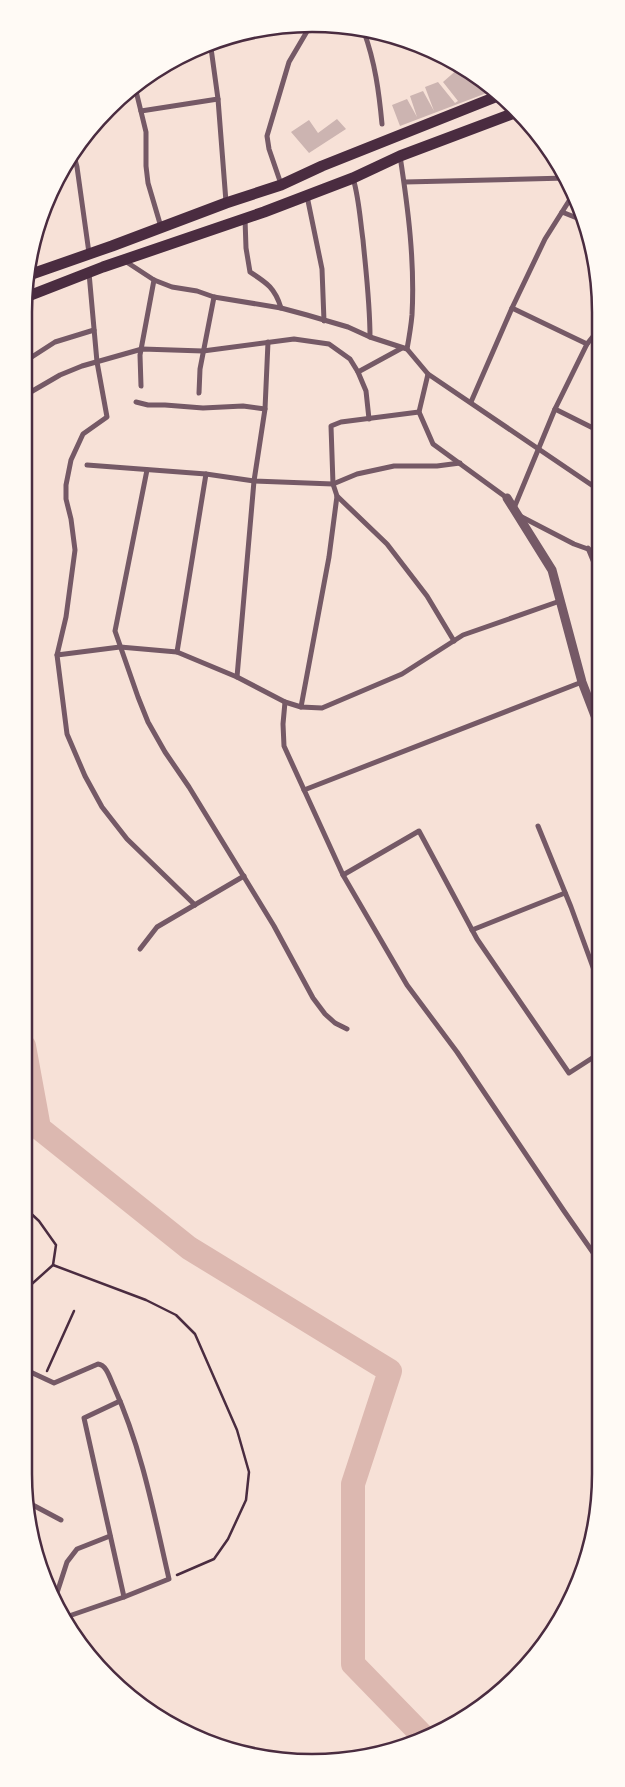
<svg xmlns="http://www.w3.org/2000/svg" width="625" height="1787" viewBox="0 0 625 1787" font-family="Ubuntu,sans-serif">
<rect width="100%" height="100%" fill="#f7e1d7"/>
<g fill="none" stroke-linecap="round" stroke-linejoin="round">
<path stroke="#dcb8b0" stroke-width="24" d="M 24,1046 L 39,1128 L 189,1248 L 390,1371 L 353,1484 L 353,1664 L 424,1737"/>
</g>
<g fill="#ccb4b1">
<path d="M 459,68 L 477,86 L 482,83 L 492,91 L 400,126 L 392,105 L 407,99 L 417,117 L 410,96 L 423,91 L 434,111 L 425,87 L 438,82 L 455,103 L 458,101 L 443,82 Z"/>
<path d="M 337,119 L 346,129 L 309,153 L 291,132 L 309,120 L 318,133 Z"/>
</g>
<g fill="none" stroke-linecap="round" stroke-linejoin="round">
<g stroke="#4a2c40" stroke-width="2.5">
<path d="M 24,1207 L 39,1221 L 56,1245 L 53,1265 L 24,1291"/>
<path d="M 53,1265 L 146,1300 L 176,1315 L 195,1334 L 237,1430 L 249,1472 L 246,1500 L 228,1539 L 214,1559 L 177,1575"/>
<path d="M 47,1371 L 74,1311"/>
</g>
<g stroke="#755966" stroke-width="5">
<path d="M 364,32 C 375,62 379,92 382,124"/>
<path d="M 211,48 L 218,99 L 226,202"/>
<path d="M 136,91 L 146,132 L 146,166 L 148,183 L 161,227"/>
<path d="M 141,111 L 218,99"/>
<path d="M 74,156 L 77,167 L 89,253"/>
<path d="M 400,156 C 408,208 415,262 412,315 C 411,326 409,338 407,349"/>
<path d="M 353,178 C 359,198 360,219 363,240 C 366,272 370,304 370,337"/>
<path d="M 405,182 L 567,178"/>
<path d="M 281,184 L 269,149 L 267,136 L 289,62 L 309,28"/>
<path d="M 307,196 L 322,269 L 324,321"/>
<path d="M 562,212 L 582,220"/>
<path d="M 245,219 L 246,248 L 250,272 C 267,283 275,288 281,308"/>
<path d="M 125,261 L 154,280 L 172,287 L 197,291 L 214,297 L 281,308 L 307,315 L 348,327 L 370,337 L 407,349 L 428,374 L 419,412 L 433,444 L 507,498"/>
<path d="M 89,273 L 97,362 L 107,417 L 83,434 L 71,460 L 66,485 L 66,499 L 71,519 L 75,550 L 66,617 L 57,655 L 67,734 L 85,776 L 102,807 L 127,839 L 195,905"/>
<path d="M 512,308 L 587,344"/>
<path d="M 24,362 L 55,342 L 94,330"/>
<path d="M 358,372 L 366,391 L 369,419"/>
<path d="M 428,374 L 599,490"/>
<path d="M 141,386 L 140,355 L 154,280"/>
<path d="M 29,393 L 60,375 L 82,366 L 142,349 L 203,351 L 294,339 L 329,344 L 350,359 L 358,372 L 402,348"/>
<path d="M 199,393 L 200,369 L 214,297"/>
<path d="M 136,402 L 148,405 L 165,405 L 203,408 L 243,406 L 265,409"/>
<path d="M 471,402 L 512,308 L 545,239 L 574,193"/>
<path d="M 555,409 L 599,431"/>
<path d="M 87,465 L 206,474 L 254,481 L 333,484 L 357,474 L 394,466 L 437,466 L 460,463"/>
<path d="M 147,470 L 115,631 L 138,697 L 148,722 L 165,752 L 189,787 L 274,926 L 313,998 L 325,1014 L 335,1023 L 347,1029"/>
<path d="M 337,496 L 387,544 L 427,596 L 454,641"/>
<path d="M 514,508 L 555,409 L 587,344 L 599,329"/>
<path d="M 518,515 L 574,544 L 599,553"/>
<path d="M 588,548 L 599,575"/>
<path d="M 177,652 L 206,474"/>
<path d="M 57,655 L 120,647 L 177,652 L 237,677 L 285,702 L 301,707 L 322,708 L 402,674 L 463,635 L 560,601"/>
<path d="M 237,677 L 254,481 L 265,409 L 268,342"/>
<path d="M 285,702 L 283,724 L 284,746 L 343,875 L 407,985 L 457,1052 L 564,1211 L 601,1264"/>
<path d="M 301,707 L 329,557 L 337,496 L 333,484 L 331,426 L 341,422 L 419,412"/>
<path d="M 304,790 L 582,682"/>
<path d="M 538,826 L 571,907 L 598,981 L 600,1000"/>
<path d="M 343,875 L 419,831 L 477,939 L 569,1073 L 600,1053"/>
<path d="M 472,930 L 565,893"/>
<path d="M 140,949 L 157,927 L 244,876"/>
<path d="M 24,1369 L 54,1383 L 98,1364 C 107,1365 110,1379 114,1387 C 142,1449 154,1514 169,1579 L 124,1597 L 66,1617"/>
<path d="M 120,1401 L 84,1418 L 124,1597"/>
<path d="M 29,1503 L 61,1520"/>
<path d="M 55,1599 L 67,1562 L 77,1549 L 110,1536"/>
</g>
<path stroke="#755966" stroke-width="9" d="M 507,498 L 552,570 L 582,682 L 600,729"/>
<g stroke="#4a2c40" stroke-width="11">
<path d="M 29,275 L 112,246 L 226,203 L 281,185 L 322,166 L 498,96"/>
<path d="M 26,297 L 103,267 L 264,212 L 353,178 L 400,156 L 517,112"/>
</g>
</g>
<path d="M0 0H625V1787H0ZM312 32H312A280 280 0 0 1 592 312V1474A280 280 0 0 1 312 1754H312A280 280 0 0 1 32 1474V312A280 280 0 0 1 312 32Z" fill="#fffaf5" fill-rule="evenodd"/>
<path fill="none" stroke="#4a2c40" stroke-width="2.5" d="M312 32H312A280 280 0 0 1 592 312V1474A280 280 0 0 1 312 1754H312A280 280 0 0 1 32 1474V312A280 280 0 0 1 312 32Z"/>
</svg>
